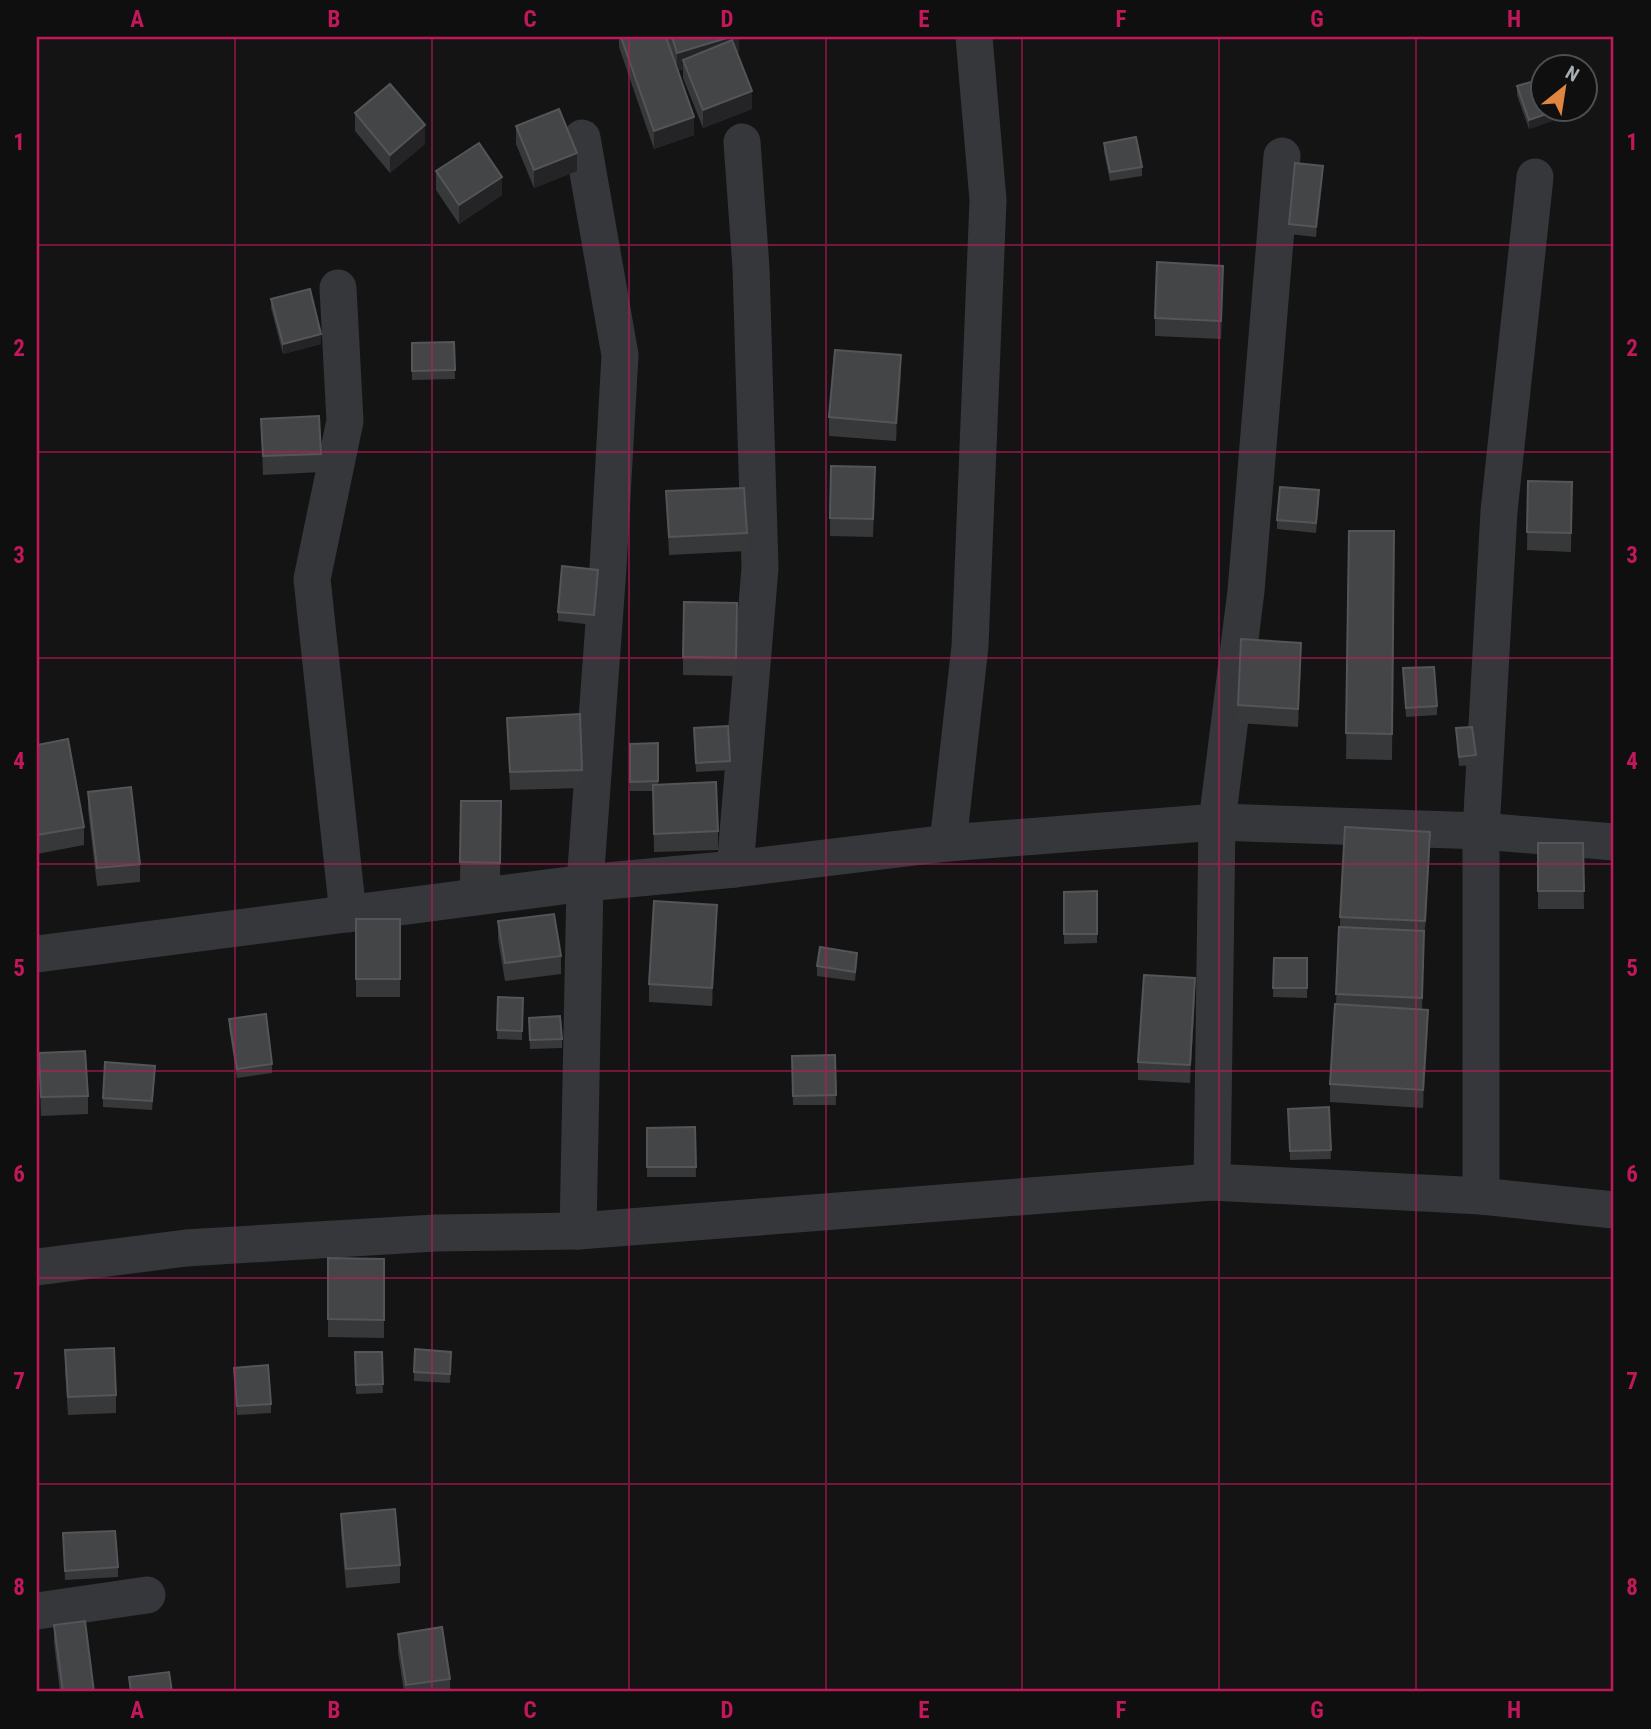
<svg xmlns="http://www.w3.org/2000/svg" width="1651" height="1729" viewBox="0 0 1651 1729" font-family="'Roboto Condensed',sans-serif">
<rect width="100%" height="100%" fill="#141415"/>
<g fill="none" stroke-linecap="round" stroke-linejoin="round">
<g stroke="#35373a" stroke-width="37">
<path d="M 338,288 L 345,421 L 312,579 L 348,914"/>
<path d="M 948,843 L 970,646 L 988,200 L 974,37"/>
<path d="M 735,869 L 760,568 L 751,268 L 742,142"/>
<path d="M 37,954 L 585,883 L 735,869 L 948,843 L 1217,822 L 1481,831 L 1614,842"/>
<path d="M 1212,1182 L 1217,822 L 1246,591 L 1282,156"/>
<path d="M 1481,1196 L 1481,831 L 1499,511 L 1535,177"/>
<path d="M 578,1231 L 585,883 L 608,568 L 620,355 L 582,138"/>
<path d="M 37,1267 L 186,1248 L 435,1233 L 578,1231 L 1212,1182 L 1481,1196 L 1614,1210"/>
<path d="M 37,1611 L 147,1595"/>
</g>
</g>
<g fill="#37383a">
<path d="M 619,37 L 666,37 L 674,62 L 667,37 L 739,37 L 739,52 L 737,53 L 752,109 L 703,128 L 683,78 L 683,69 L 678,71 L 694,135 L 654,149 L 619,47 Z"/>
<path d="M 1517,86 L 1552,121 L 1529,129 L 1517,95 Z"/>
<path d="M 355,113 L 425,144 L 390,173 L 355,131 Z"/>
<path d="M 516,126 L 577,171 L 534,188 L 516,144 Z"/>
<path d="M 1104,143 L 1142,167 L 1142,176 L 1110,181 L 1104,152 Z"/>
<path d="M 436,171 L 502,195 L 459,224 L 436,190 Z"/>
<path d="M 1323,175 L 1316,237 L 1289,234 L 1289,224 Z"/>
<path d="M 1223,284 L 1221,339 L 1155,336 L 1155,318 Z"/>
<path d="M 271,299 L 321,344 L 283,354 L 271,308 Z"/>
<path d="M 454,342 L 455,379 L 412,380 L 412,343 Z"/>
<path d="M 901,373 L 896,441 L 829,436 L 829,417 Z"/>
<path d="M 261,419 L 321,454 L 321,472 L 263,475 Z"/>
<path d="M 1528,481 L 1572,482 L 1571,552 L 1527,550 Z"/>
<path d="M 875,486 L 873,537 L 830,536 L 830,518 Z"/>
<path d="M 666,491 L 747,533 L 747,551 L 669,555 Z"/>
<path d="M 1319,499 L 1316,533 L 1277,529 L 1277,520 Z"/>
<path d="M 1349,531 L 1394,531 L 1392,760 L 1346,759 Z"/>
<path d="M 598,579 L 594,625 L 558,621 L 558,612 Z"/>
<path d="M 737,603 L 736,676 L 683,675 L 683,657 Z"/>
<path d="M 1301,661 L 1298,727 L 1238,723 L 1238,705 Z"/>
<path d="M 1403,668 L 1437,706 L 1437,715 L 1406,717 Z"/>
<path d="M 507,718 L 582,770 L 582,788 L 510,790 Z"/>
<path d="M 1456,728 L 1476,755 L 1476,765 L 1459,766 Z"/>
<path d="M 694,737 L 730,761 L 730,770 L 696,772 Z"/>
<path d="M 658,743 L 658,784 L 718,831 L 718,850 L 654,852 L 653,791 L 630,791 L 630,744 Z"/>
<path d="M 37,745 L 84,827 L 84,845 L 37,854 Z"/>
<path d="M 88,792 L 140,864 L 140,882 L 97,886 L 88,810 Z"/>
<path d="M 461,801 L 501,801 L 500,881 L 460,881 Z"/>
<path d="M 1538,843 L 1583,843 L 1584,909 L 1538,909 Z"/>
<path d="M 1430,850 L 1424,940 L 1422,1010 L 1428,1028 L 1423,1108 L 1330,1102 L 1330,1084 L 1336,1004 L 1339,927 L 1340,927 L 1340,917 Z"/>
<path d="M 1097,891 L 1097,943 L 1064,944 L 1064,892 Z"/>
<rect x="356" y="919" width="44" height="78"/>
<path d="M 498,921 L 561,956 L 561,974 L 505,981 L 498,939 Z"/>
<path d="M 717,923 L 712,1006 L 649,1002 L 649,984 Z"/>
<path d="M 1274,958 L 1307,958 L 1307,998 L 1273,997 Z"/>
<path d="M 857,962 L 855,981 L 817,976 L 817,966 Z"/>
<path d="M 1195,996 L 1190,1083 L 1138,1080 L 1138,1062 Z"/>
<path d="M 498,997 L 523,998 L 522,1040 L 497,1039 Z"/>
<path d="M 529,1018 L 562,1039 L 562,1048 L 530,1049 Z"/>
<path d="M 229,1019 L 272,1064 L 272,1073 L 237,1078 L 229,1028 Z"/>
<path d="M 39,1053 L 88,1096 L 88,1114 L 41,1116 Z"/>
<path d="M 835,1055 L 836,1105 L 793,1105 L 792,1056 Z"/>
<path d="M 155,1075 L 152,1110 L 103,1107 L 103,1098 Z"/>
<path d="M 1329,1107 L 1331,1159 L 1290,1160 L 1288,1109 Z"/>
<path d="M 695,1127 L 696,1177 L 647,1177 L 647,1128 Z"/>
<path d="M 328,1258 L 384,1259 L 384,1338 L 328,1337 Z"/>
<path d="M 65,1350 L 116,1395 L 116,1413 L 68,1415 L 65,1369 Z"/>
<path d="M 355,1352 L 382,1352 L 383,1393 L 356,1394 Z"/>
<path d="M 451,1352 L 450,1383 L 414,1381 L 414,1372 Z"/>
<path d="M 234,1368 L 271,1404 L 271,1413 L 237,1415 Z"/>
<path d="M 341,1514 L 400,1565 L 400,1583 L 346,1588 L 341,1532 Z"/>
<path d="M 63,1533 L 118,1567 L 118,1577 L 65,1580 Z"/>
<path d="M 54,1625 L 94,1692 L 60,1692 L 54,1643 Z"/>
<path d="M 398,1634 L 450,1679 L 450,1692 L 404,1692 L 398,1652 Z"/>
</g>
<g fill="#242426">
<path d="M 730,37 L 739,37 L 739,52 L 687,68 L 683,60 L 683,69 L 677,71 L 677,53 Z"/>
<path d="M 752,91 L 752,109 L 703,128 L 703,110 Z"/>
<path d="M 1552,112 L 1552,121 L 1529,129 L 1529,120 Z"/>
<path d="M 694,117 L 694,135 L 654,149 L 654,131 Z"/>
<path d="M 425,125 L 425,144 L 390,173 L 390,155 Z"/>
<path d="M 577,153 L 577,171 L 534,188 L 534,170 Z"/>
<path d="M 1323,166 L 1323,175 L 1316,237 L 1316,227 Z"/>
<path d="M 502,177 L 502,195 L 459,224 L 459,205 Z"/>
<path d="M 1223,266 L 1223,284 L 1221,339 L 1221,321 Z"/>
<path d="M 321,334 L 321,344 L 283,354 L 283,344 Z"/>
<path d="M 901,355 L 901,373 L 896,441 L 896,423 Z"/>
<path d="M 1301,643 L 1301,661 L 1298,727 L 1298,709 Z"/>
<path d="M 1430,832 L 1430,850 L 1425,940 L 1425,921 Z"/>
<path d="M 717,905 L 717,923 L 712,1006 L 712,988 Z"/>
<path d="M 1195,978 L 1195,996 L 1190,1083 L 1190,1065 Z"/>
<path d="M 1428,1010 L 1428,1028 L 1423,1108 L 1423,1090 Z"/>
</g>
<g fill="#434547" stroke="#535558" stroke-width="2">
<path d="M 621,37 L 666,37 L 694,117 L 654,131 Z"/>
<path d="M 672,37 L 730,37 L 677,53 Z"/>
<path d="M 732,40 L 752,91 L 703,110 L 683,60 Z"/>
<path d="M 1541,79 L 1543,82 L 1543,108 L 1551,108 L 1552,112 L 1529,120 L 1517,86 Z"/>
<path d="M 390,84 L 425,125 L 390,155 L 355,113 Z"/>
<path d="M 559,109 L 577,153 L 534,170 L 516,126 Z"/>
<path d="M 1136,137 L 1142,167 L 1110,172 L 1104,143 Z"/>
<path d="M 479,143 L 502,177 L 459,205 L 436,171 Z"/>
<path d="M 1295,163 L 1323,166 L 1316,227 L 1289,224 Z"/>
<path d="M 1157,262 L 1223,266 L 1221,321 L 1155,318 Z"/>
<path d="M 310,289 L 321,334 L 283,344 L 271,299 Z"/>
<path d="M 454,342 L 455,370 L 412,371 L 412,343 Z"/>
<path d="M 835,350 L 901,355 L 896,423 L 829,417 Z"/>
<path d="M 319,416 L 321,454 L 263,456 L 261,419 Z"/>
<path d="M 831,466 L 875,467 L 873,519 L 830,518 Z"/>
<path d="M 1528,481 L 1572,482 L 1571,533 L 1527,532 Z"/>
<path d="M 1280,487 L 1319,490 L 1316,523 L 1277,520 Z"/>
<path d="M 744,488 L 747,533 L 669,537 L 666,491 Z"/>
<path d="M 1349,531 L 1394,531 L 1392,734 L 1346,733 Z"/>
<path d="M 562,566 L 598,570 L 594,615 L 558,612 Z"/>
<path d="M 684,602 L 737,603 L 736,658 L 683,657 Z"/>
<path d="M 1241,639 L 1301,643 L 1298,709 L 1238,705 Z"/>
<path d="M 1434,667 L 1437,706 L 1406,708 L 1403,668 Z"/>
<path d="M 580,714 L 582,770 L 510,772 L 507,718 Z"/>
<path d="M 728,726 L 730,761 L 696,763 L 694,728 Z"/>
<path d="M 1472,727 L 1476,755 L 1459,757 L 1456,728 Z"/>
<path d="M 68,739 L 84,827 L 37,835 L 37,745 Z"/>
<path d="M 658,743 L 658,781 L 630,782 L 630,744 Z"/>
<path d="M 716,782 L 718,831 L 654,834 L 653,785 Z"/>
<path d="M 131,787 L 140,864 L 97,868 L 88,792 Z"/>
<path d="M 461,801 L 501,801 L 500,863 L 460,862 Z"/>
<path d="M 1345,827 L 1430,832 L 1425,921 L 1340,917 Z"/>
<path d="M 1538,843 L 1583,843 L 1584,891 L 1538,891 Z"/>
<path d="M 1097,891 L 1097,934 L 1064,934 L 1064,892 Z"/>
<path d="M 654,901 L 717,905 L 712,988 L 649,984 Z"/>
<path d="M 554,914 L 561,956 L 505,963 L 498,921 Z"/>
<rect x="356" y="919" width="44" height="60"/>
<path d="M 1339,927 L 1424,931 L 1422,998 L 1336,994 Z"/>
<path d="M 820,947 L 857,953 L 855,972 L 817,966 Z"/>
<path d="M 1274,958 L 1307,958 L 1307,988 L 1273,988 Z"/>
<path d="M 1144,975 L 1195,978 L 1190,1065 L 1138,1062 Z"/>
<path d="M 498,997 L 523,998 L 522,1031 L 497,1030 Z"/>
<path d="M 1335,1004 L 1428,1010 L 1423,1090 L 1330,1084 Z"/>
<path d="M 266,1014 L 272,1064 L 237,1069 L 229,1019 Z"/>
<path d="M 560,1016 L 562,1039 L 530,1040 L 529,1018 Z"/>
<path d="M 85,1051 L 88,1096 L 41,1097 L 39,1053 Z"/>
<path d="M 835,1055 L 836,1095 L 793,1096 L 792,1056 Z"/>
<path d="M 105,1062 L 155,1066 L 152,1101 L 103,1098 Z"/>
<path d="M 1329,1107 L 1331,1150 L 1290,1151 L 1288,1109 Z"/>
<path d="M 695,1127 L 696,1167 L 647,1167 L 647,1128 Z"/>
<path d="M 328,1258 L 384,1259 L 384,1320 L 328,1319 Z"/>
<path d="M 114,1348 L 116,1395 L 68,1397 L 65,1350 Z"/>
<path d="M 415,1349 L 451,1352 L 450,1374 L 414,1372 Z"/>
<path d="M 355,1352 L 382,1352 L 383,1384 L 356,1385 Z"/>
<path d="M 268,1365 L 271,1404 L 237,1406 L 234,1368 Z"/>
<path d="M 395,1509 L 400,1565 L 346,1569 L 341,1514 Z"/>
<path d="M 115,1531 L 118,1567 L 65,1571 L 63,1533 Z"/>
<path d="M 85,1621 L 94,1692 L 63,1692 L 54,1625 Z"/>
<path d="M 442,1627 L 450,1679 L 406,1685 L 398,1634 Z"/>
<path d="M 169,1672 L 172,1692 L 131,1692 L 129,1677 Z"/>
</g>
<path fill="none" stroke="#c2185b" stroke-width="2" stroke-opacity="0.55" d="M 235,37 L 235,1692M 432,37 L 432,1692M 629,37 L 629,1692M 826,37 L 826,1692M 1022,37 L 1022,1692M 1219,37 L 1219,1692M 1416,37 L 1416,1692M 37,245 L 1614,245M 37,452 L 1614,452M 37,658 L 1614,658M 37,864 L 1614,864M 37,1071 L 1614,1071M 37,1278 L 1614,1278M 37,1484 L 1614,1484"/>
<rect width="1651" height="1729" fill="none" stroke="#0f0f10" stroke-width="77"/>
<g transform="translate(1564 88) rotate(30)"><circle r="33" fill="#0f0f10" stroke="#4b4f52" stroke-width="2"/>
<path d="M0-5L12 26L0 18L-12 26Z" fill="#e08640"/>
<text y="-10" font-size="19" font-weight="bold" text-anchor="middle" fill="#a6aeb4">N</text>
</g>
<rect x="38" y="38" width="1574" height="1652" fill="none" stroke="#c2185b" stroke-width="2.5"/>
<g font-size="23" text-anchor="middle" font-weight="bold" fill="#c2185b">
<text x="137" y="27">A</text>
<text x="334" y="27">B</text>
<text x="530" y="27">C</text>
<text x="727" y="27">D</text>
<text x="924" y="27">E</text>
<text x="1121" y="27">F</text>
<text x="1317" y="27">G</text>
<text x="1514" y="27">H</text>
<text x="19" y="150">1</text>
<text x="1632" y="150">1</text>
<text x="19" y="356">2</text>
<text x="1632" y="356">2</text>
<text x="19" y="563">3</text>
<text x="1632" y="563">3</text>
<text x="19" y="769">4</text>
<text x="1632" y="769">4</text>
<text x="19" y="976">5</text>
<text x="1632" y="976">5</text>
<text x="19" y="1182">6</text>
<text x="1632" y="1182">6</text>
<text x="19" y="1389">7</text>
<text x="1632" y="1389">7</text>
<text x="19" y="1595">8</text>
<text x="1632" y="1595">8</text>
<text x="137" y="1718">A</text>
<text x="334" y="1718">B</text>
<text x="530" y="1718">C</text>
<text x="727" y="1718">D</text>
<text x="924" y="1718">E</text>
<text x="1121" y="1718">F</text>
<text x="1317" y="1718">G</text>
<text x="1514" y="1718">H</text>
</g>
</svg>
